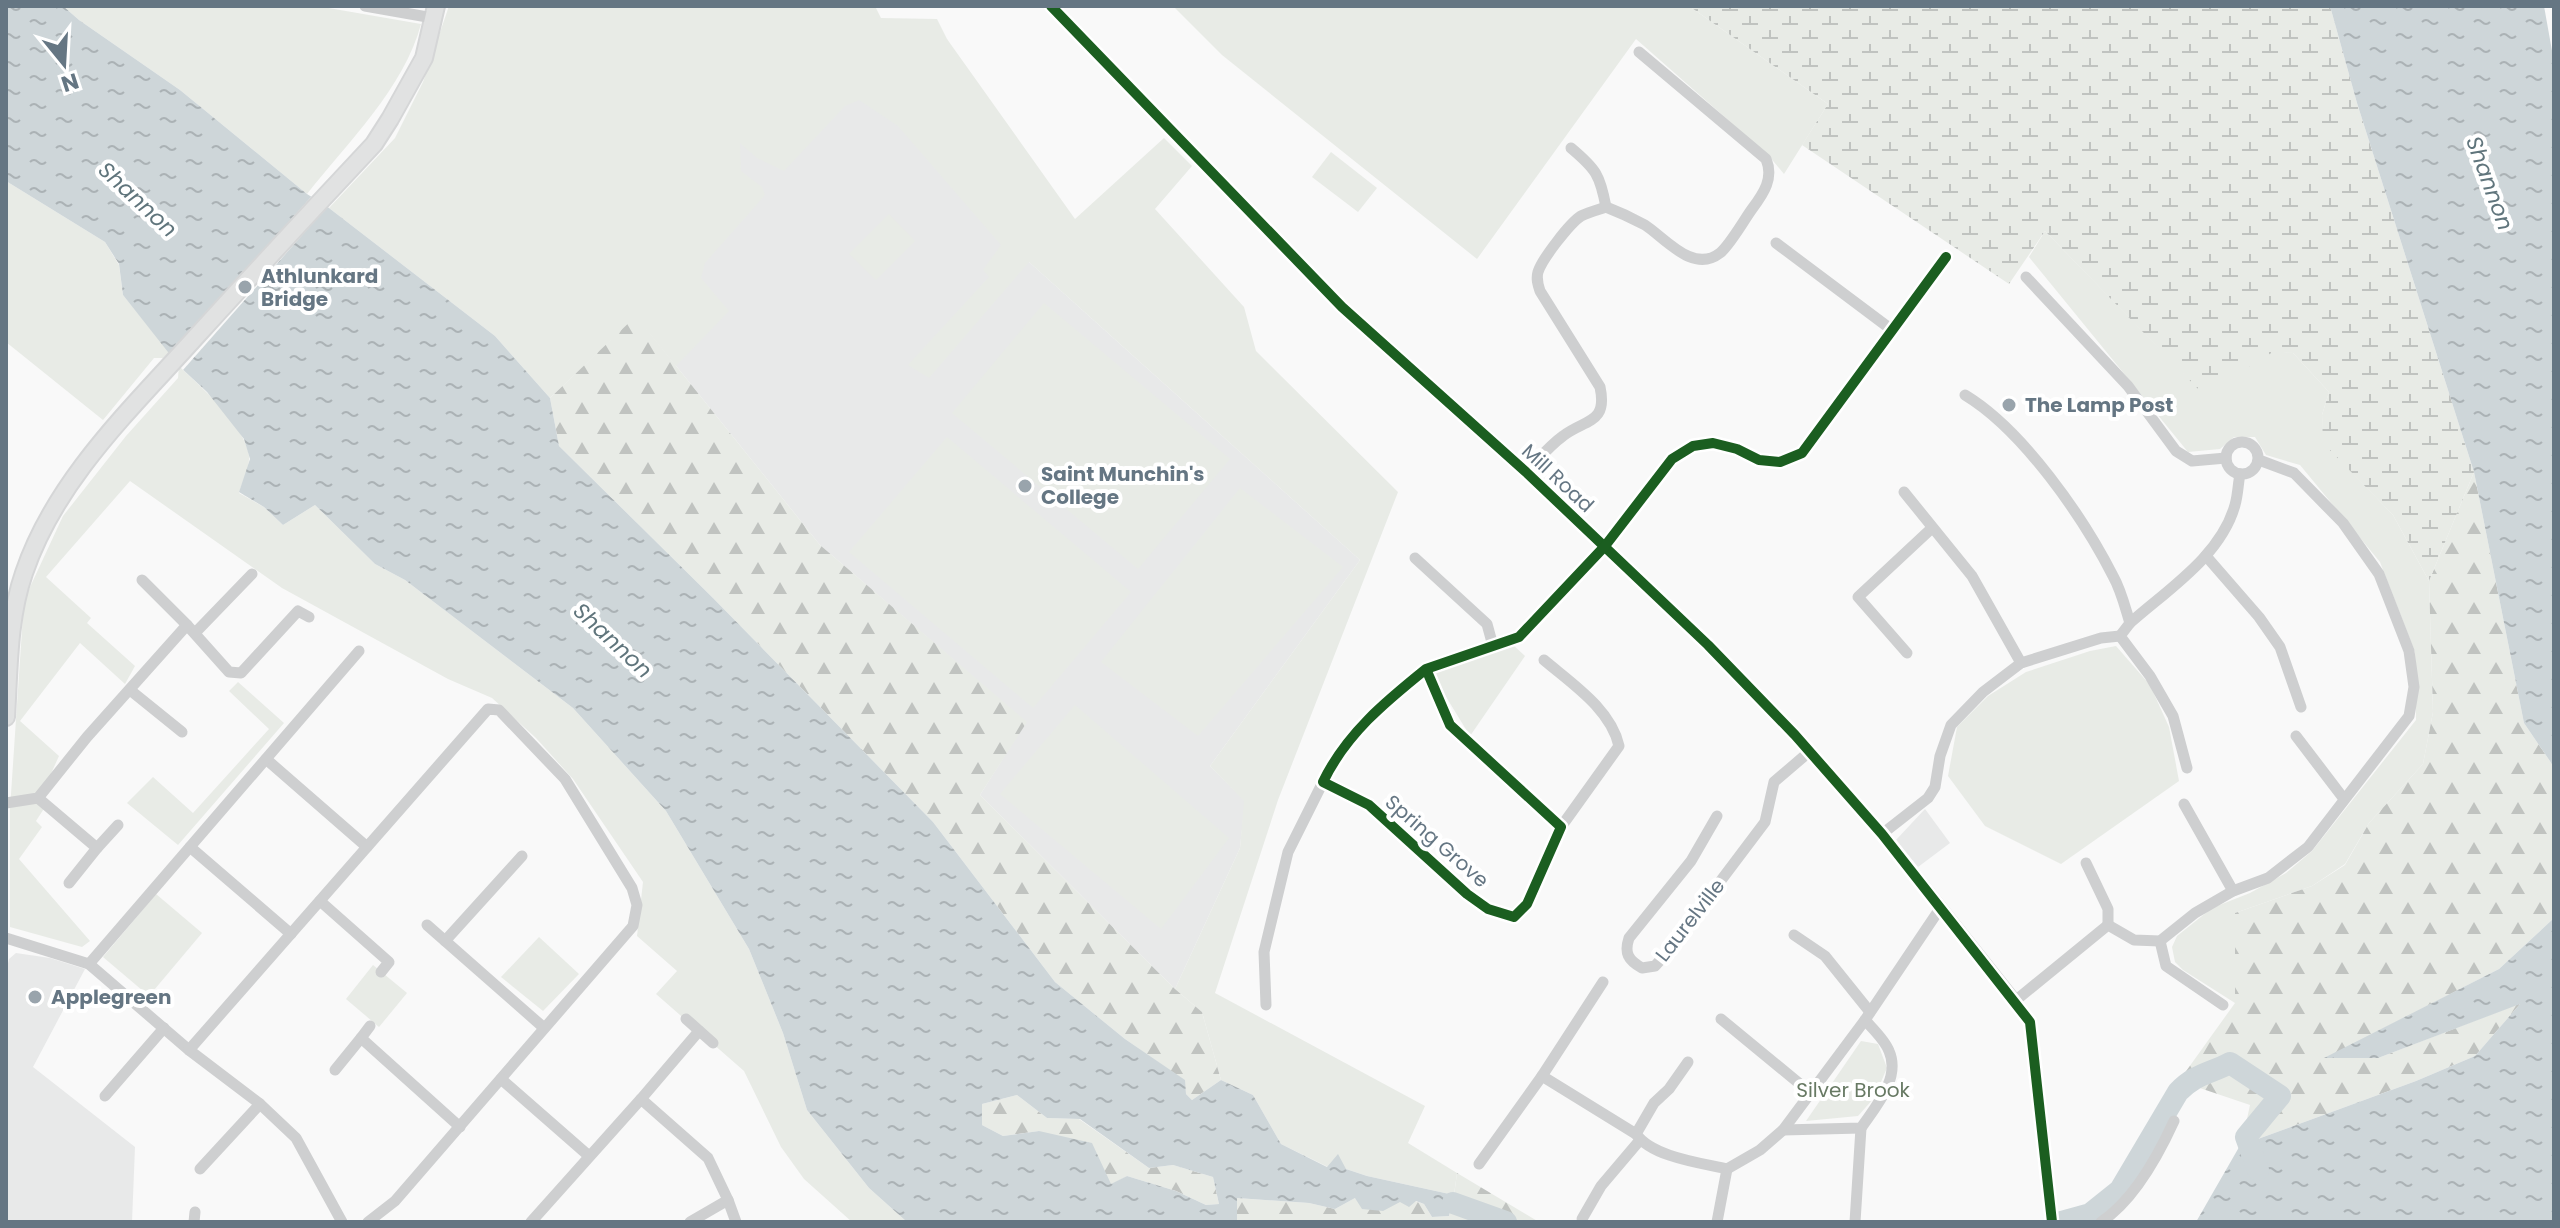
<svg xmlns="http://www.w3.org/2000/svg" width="2560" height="1228" viewBox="0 0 2560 1228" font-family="Poppins,sans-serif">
<defs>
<pattern id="forest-firs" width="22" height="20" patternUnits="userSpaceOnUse" patternTransform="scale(2)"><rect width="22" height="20" fill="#e8ebe6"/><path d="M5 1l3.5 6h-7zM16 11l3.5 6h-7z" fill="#c0c3c0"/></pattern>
<pattern id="wetland-marsh" width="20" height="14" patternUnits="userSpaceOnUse" patternTransform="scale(2)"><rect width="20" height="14" fill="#e8ebe6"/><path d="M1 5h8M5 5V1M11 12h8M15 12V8" fill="none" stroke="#c0c3c0"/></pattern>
<pattern id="water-ripples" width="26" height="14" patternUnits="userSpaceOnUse" patternTransform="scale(2)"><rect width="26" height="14" fill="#ced6d9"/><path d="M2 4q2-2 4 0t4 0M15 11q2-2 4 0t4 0" fill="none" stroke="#abb2b5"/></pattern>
</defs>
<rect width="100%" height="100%" fill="#f9f9f9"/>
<g fill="#e8e9e9">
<path d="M 947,39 L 1029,262 L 1360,560 L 1210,766 L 1245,801 L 1240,848 L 1175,989 L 980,795 L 1026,722 L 820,545 L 636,316 L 718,101 Z"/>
<path d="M 1925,809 L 1950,843 L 1918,867 L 1896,840 Z"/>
<path d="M 16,953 L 50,958 L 85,969 L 33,1067 L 135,1147 L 132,1222 L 6,1222 L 6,972 L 9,959 Z"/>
</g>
<g fill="#e8ebe6">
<path d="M 63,6 L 317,6 L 421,24 C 404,88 348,142 307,194 L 180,90 L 79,20 Z"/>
<path d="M 449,6 L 875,6 L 881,18 L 937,19 L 947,39 L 1075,219 L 1164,138 L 1192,166 L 1155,209 L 1244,307 L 1256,351 L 1398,492 L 1278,800 L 1215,993 L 1425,1106 L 1408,1143 L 1457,1173 L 1454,1195 L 1367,1176 L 1346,1169 L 1328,1167 L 1281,1144 L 1253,1095 L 1221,1080 L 1202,1012 L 1175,989 L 1240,848 L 1244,801 L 1210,766 L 1360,560 L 1029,262 L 929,378 L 908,365 L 989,277 L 983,270 L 1001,245 L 898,126 L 859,100 L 845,106 L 784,171 L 757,158 L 740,143 L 741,171 L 762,187 L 765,195 L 705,263 L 701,278 L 729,311 L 676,366 L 636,317 L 550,398 L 495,336 L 329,208 L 395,138 L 423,82 Z"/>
<path d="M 1173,6 L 1689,6 L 1828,104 L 1784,174 L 1769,156 L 1636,39 L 1477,259 L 1222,55 Z"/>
<path d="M 1331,152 L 1377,188 L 1358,212 L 1312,177 Z"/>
<path d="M 6,181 L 105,242 L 119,265 L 123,295 L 169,352 L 163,358 L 154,358 L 103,420 L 6,342 Z"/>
<path d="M 889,214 L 915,241 L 876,280 L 849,254 Z"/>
<path d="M 2045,231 L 2203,393 L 2273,351 L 2293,353 L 2329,392 L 2322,415 L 2324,443 L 2393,515 L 2429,581 L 2433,712 L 2423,764 L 2369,823 L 2345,864 L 2312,886 L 2235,913 L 2235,1003 L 2183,970 L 2175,962 L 2172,947 L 2177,936 L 2212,908 L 2250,893 L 2286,873 L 2312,851 L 2416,720 L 2415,652 L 2380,562 L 2300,465 L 2266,455 L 2255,437 L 2234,437 L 2220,449 L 2188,452 L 2029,257 Z"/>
<path d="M 1044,303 L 1230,459 L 1138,569 L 952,413 Z"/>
<path d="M 179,366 C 201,387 245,425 249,456 C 250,467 242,482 239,493 L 264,507 L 283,525 L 315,505 L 375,564 L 405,580 L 573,708 L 666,811 L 749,949 L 783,1033 L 807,1110 L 869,1188 L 907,1222 L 852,1222 L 804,1179 L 781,1147 L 744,1071 L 656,994 L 677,971 L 637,936 L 643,882 L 573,779 L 536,738 L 492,698 L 448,679 L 282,588 L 130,481 L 46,577 L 91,618 L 87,623 L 135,666 L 125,684 L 80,643 L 20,721 L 59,756 L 39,800 L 45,807 L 36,821 L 42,827 L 19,859 L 90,941 L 82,947 L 10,927 L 10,809 L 24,600 L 63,516 L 126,436 L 178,378 Z"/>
<path d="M 947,437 L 1131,592 L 1033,708 L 849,552 Z"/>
<path d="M 1240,488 L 1343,567 L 1198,736 L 1101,662 Z"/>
<path d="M 1513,645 L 1525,656 L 1470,736 L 1437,682 L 1436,672 L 1448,665 Z"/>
<path d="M 2116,646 L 2150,685 L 2169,727 L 2179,781 L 2061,864 L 1985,826 L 1948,776 L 1957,727 L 1988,696 L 2026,672 L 2090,651 Z"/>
<path d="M 238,682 L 284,723 L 178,845 L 127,803 L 153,777 L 193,813 L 269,729 L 229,691 Z"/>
<path d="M 1075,705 L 1229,838 L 1161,929 L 1000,794 Z"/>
<path d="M 156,894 L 202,933 L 149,996 L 103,957 Z"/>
<path d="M 539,937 L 579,974 L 543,1011 L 501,977 Z"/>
<path d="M 373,965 L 407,993 L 379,1027 L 346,999 Z"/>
<path d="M 1861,1041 L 1878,1044 L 1887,1068 L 1874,1098 L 1858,1116 L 1806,1121 Z"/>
</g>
<g fill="url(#forest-firs)">
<path d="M 636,316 L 820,545 L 1027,722 L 980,795 L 1175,989 L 1202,1012 L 1221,1080 L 1192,1100 L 1186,1094 L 1184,1080 L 1125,1039 L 1055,982 L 933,822 L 713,598 L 559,446 L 550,398 Z"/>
<path d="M 2474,472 L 2524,723 L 2554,767 L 2554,918 L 2499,969 L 2326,1058 L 2378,1058 L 2521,1003 L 2475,1056 L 2416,1081 L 2247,1143 L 2242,1142 L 2250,1105 L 2179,1081 L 2235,1003 L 2235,913 L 2312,886 L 2345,865 L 2369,823 L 2423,764 L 2433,712 L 2429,581 Z"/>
<path d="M 1017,1095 L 1047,1118 L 1079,1119 L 1149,1168 L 1173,1165 L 1213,1177 L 1219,1204 L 1206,1205 L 1176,1191 L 1127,1176 L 1111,1185 L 1039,1131 L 1003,1136 L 982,1125 L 982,1104 Z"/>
<path d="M 1457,1173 L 1539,1222 L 1244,1222 L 1237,1220 L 1236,1198 L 1309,1203 L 1335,1209 L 1355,1198 L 1415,1201 L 1424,1204 L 1432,1217 L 1449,1216 L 1453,1203 Z"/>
</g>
<path fill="url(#wetland-marsh)" d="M 1689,6 L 2330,6 L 2357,103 L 2474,472 L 2429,581 L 2393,515 L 2323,443 L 2322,415 L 2329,392 L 2293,353 L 2273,352 L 2203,394 L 2045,231 L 2009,284 L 1802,145 L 1828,104 Z"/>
<g fill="url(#water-ripples)" fill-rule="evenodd">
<path d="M 6,6 L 63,6 L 79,20 L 180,90 L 307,194 L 329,208 L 495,336 L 550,398 L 559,446 L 713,598 L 933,822 L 1055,982 L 1125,1039 L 1185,1080 L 1186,1094 L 1192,1100 L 1221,1080 L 1253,1095 L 1281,1144 L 1327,1167 L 1338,1154 L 1346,1169 L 1367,1176 L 1454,1195 L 1449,1216 L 1432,1217 L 1424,1204 L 1416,1201 L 1409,1207 L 1400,1202 L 1383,1211 L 1362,1209 L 1355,1198 L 1335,1209 L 1309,1203 L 1237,1198 L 1237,1220 L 1244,1222 L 907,1222 L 869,1188 L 807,1110 L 783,1033 L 749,949 L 666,811 L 573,708 L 405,580 L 375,564 L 315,505 L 283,525 L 264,507 L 239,492 L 250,459 L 244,439 L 207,392 L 179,366 L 123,295 L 119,264 L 105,242 L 6,181 ZM 1017,1095 L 1047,1118 L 1080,1119 L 1149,1168 L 1173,1165 L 1213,1177 L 1219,1204 L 1206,1205 L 1176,1191 L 1127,1176 L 1111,1184 L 1092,1143 L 1039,1131 L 1003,1136 L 982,1125 L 982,1104 Z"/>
<path d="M 2330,6 L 2544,6 L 2554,62 L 2554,767 L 2524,723 L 2474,472 L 2357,103 Z"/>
<path d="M 2554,918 L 2554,1222 L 2196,1222 L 2242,1142 L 2247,1143 L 2416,1081 L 2475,1056 L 2520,1004 L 2378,1058 L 2324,1058 L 2499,969 Z"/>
</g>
<path fill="#f9f9f9" d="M 311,197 L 327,207 L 183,370 L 179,366 L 199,324 Z"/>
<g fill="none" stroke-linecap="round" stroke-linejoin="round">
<g stroke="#ced6d9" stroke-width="22">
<path d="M 1453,1203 L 1506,1222"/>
<path d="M 2061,1222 L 2090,1214 L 2120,1190 L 2178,1092 C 2195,1074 2209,1074 2230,1063 L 2280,1096 L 2246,1137 L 2258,1170"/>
</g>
<g stroke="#d5d6d7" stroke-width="20">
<path id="secondary" d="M 6,717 C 9,669 8,619 24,573 C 55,481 129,411 193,340 C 253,274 313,209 374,144 L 390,119 L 424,58 L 436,6"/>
</g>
<g stroke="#cecfd0" stroke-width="11">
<path d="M 365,6 L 433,18"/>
<path d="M 1571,148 C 1596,169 1600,175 1606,207"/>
<path d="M 1776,243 L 1892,330"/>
<path d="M 2026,277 L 2128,386 L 2176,451 L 2192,461 L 2226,458"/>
<path d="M 1965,395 C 2023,430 2083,517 2113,576 C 2121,590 2125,607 2130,623"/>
<circle cx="2242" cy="458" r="16"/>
<path d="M 1526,472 C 1538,460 1549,446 1563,436 C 1585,419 1608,424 1600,387 L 1540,291 C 1538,285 1536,279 1538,272 C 1542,259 1570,223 1581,216 C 1589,212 1597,210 1606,207 C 1619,212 1632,218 1645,225 C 1665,238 1693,274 1720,253 C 1730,245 1744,220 1752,209 C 1764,193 1774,178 1766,159 L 1639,52"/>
<path d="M 1904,492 L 1972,576 L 2021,663"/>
<path d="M 2206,556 L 2259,617 L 2280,647 L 2301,707"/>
<path d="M 1415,558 L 1487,624 L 1493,646"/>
<path d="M 187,625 L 229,672 L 241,673 L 298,611 L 309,617"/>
<path d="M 195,633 L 252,574"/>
<path d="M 1907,653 L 1858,597 L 1932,528"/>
<path d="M 1544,660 C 1571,683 1611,709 1619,746 L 1561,827"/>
<path d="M 1426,669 C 1385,702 1346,734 1323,782 L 1369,805 L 1467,894 L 1488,909 L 1514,917 L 1527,904 L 1561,827 L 1450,725 L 1426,669 L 1519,637 L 1605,546 L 1672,459 L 1693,446 L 1713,443 L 1737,449 L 1759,460 L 1780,462 L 1802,453 L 1946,257"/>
<path d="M 130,690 L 182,732"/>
<path d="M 2296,736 L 2344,799"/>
<path d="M 266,759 L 367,847"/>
<path d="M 2187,768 L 2173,716 L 2150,676 L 2120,636 L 2130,623 C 2167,590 2221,556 2235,505 C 2238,495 2238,484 2240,474"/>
<path d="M 38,798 L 97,848 L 69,883"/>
<path d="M 6,803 L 38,798 L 87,737 L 187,625 L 142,580"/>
<path d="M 2184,804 L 2233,891"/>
<path d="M 1717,816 L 1691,861 L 1629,938 C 1624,953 1628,960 1642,968 L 1655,966 L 1664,956 L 1765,822 L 1774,782 L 1809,752"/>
<path d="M 1882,834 L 1928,798 L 1935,787 L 1940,756 L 1951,725 L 1983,692 L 2021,663 L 2101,638 L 2120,636"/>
<path d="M 190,847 L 291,934"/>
<path d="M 97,848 L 118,825"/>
<path d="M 2086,863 L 2108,909 L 2108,925"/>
<path d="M 320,901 L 389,962 L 381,972"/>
<path d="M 427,925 L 543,1027"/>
<path d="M 1794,935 L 1825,956 L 1870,1012"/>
<path d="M 6,938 L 89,964 L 189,1050 L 260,1104 L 296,1138 L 342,1222"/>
<path d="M 445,941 L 522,856"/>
<path d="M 2160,941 L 2166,966 L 2223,1005"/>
<path d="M 89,964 L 359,651"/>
<path d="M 1266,1005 L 1264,952 L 1288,852 L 1323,782"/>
<path d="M 686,1019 L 713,1043"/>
<path d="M 1721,1019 L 1812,1094"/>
<path d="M 361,1038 L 370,1026"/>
<path d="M 189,1050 L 488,709 L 499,710 L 565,779 L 632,888 L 637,905 L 633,926 L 395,1201 L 368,1222"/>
<path d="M 335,1070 L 361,1038 L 460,1127"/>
<path d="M 1542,1076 L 1603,982"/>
<path d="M 501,1079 L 589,1156"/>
<path d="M 105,1096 L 164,1028"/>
<path d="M 641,1099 L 699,1031"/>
<path d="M 1783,1130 L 1861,1128 C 1876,1106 1901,1078 1889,1051 C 1885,1040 1873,1029 1865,1020"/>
<path d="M 1636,1134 L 1654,1103 L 1669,1089 L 1688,1062"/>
<path d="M 1479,1164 L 1542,1076 L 1636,1134 C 1652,1157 1701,1163 1727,1169 L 1760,1150 L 1783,1130 L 1865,1020 L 1941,907"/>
<path d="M 200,1169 L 260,1104"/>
<path d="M 728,1200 L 736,1222"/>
<path d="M 1582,1219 L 1601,1186 L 1640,1140"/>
<path d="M 194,1222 L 195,1212"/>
<path d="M 531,1222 L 641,1099 L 708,1158 L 728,1200 L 690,1222"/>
<path d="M 1717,1222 L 1727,1169"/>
<path d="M 1855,1222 L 1861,1128"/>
<path d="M 2052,1222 L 2030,1022 L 2015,1001 L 2108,925 L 2134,940 L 2160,941 L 2195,913 L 2233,891 L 2268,878 L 2308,847 L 2409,716 L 2414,687 L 2409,651 L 2379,574 L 2343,523 L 2294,473 L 2259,460"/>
<path d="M 2101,1222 C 2133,1201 2158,1156 2174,1121"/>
</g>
<path stroke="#cecfd0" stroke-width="14" d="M 1051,6 L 1342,307 L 1526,472 L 1708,645 L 1795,735 L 1882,834 L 2015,1001"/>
<use href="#secondary" stroke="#e1e2e2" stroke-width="16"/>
<g stroke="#fff" stroke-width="15">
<g id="cycleway">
<path d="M 1051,6 L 1342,307 L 1526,472 L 1708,645 L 1795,735 L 1882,834 L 2030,1022 L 2052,1222"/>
<path d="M 1426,669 C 1385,702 1346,734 1323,782 L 1369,805 L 1467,894 L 1488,909 L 1514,917 L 1527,904 L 1561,827 L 1450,725 L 1426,669 L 1519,637 L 1605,546 L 1672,459 L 1693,446 L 1713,443 L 1737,449 L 1759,460 L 1780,462 L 1802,453 L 1946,257"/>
</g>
</g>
<use href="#cycleway" stroke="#1b5e20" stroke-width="10"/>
</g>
<g fill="#99a4ac" stroke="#fff" stroke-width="3">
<circle cx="245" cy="287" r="8"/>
<circle cx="2009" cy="405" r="8"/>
<circle cx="1025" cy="486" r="8"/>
<circle cx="35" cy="997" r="8"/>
</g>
<g text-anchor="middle" stroke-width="8" stroke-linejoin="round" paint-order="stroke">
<g font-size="20" font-weight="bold" fill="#657683" stroke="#fff" text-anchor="start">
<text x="261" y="283">Athlunkard<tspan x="261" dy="23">Bridge</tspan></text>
<text x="2025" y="412">The Lamp Post</text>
<text x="1041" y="481">Saint Munchin's<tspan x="1041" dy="23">College</tspan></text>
<text x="51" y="1004">Applegreen</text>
</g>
<g font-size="20" fill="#657683" stroke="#fff">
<text transform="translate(1558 478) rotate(43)" y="7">Mill Road</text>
<text transform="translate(1437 841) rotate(41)" y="7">Spring Grove</text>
<text transform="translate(1690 920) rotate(-52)" y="7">Laurelville</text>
</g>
<g font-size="20" fill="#687a64" stroke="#fff">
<text x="1853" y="1097">Silver Brook</text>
</g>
<g font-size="22" font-style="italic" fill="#60757c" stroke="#fff">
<text transform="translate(2490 183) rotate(70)" y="8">Shannon</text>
<text transform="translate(138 199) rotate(43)" y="8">Shannon</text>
<text transform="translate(613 640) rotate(43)" y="8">Shannon</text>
</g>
</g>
<rect width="2560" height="1228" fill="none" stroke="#657683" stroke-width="16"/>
<g transform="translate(64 64) rotate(162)" stroke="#ffffff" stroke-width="6" paint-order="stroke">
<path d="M0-6L14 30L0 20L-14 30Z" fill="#657683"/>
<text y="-12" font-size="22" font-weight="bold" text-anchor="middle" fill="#657683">N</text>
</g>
</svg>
